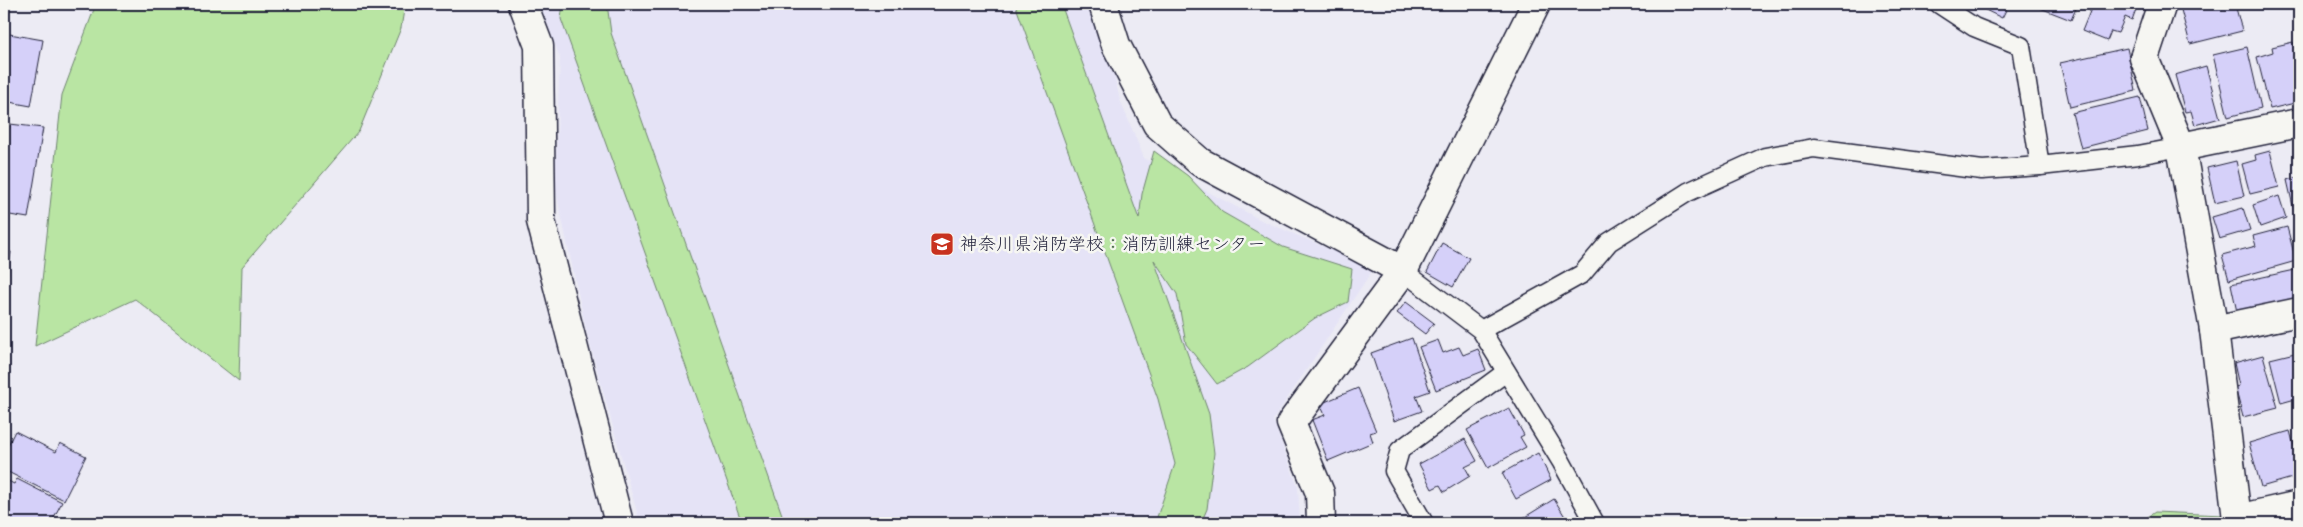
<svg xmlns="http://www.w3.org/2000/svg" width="2303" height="527" viewBox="0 0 2303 527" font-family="'Patrick Hand','Klee One',sans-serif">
<rect width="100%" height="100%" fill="#ecebf4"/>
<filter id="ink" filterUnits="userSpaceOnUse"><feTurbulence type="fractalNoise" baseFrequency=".02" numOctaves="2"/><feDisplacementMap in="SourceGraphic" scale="10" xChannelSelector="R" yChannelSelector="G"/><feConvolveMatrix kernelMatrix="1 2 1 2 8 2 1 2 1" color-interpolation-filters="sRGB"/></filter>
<g filter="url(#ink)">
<path fill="#e5e3f6" d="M 540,4 L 1097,4 L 1120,100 L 1144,158 L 1261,220 L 1374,268 L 1273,420 L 1298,487 L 1300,523 L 640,523 L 587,334 L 555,187 L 560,58 Z"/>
<g fill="#b9e5a3" stroke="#6e846f">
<path d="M 96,4 L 405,4 L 401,28 L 359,131 L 242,267 L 239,381 L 135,299 L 35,346 L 62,95 Z"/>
<path d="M 563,4 L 607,4 L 611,33 L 785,523 L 742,523 L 579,69 L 561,19 Z"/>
<path d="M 1015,4 L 1061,4 L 1139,219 L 1142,194 L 1154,151 L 1188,176 L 1222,212 L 1283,247 L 1352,269 L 1348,302 L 1315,318 L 1248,367 L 1217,384 L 1186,344 L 1177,294 L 1154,260 L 1209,414 L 1214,453 L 1207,509 L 1201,523 L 1155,523 L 1175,464 L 1158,399 Z"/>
<path d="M 2155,512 L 2223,515 L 2218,523 L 2139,523 Z"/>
</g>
<g fill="#d5d0f9" stroke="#22223b">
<path d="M 1973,4 L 2009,4 L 2002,18 Z"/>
<path d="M 2030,4 L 2078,4 L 2071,20 Z"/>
<path d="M 2093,4 L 2138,4 L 2132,20 L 2125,17 L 2118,33 L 2111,31 L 2107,41 L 2082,31 Z"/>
<path d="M 2189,4 L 2235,4 L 2242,31 L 2190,44 L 2180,6 Z"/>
<path d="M 4,33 L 43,40 L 31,106 L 4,101 Z"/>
<path d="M 2293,42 L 2299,69 L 2299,102 L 2270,109 L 2257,57 L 2273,52 L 2272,47 Z"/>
<path d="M 2247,47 L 2261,108 L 2228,117 L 2213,55 Z"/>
<path d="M 2127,48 L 2136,91 L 2070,107 L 2060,63 Z"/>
<path d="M 2206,66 L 2220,118 L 2195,125 L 2191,111 L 2185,112 L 2175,75 Z"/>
<path d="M 2140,97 L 2148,131 L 2081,148 L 2072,113 Z"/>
<path d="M 10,124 L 43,128 L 28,218 L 4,214 L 4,128 L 9,129 Z"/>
<path d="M 2270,151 L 2279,187 L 2250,194 L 2242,164 L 2256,160 L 2255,155 Z"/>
<path d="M 2236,161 L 2244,196 L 2215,203 L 2207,168 Z"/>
<path d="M 2297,172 L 2299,172 L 2299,214 L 2295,215 L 2287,180 L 2299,177 Z"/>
<path d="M 2279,196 L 2286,218 L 2260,227 L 2253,205 Z"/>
<path d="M 2243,208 L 2250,230 L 2219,239 L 2212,217 Z"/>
<path d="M 2287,227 L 2296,261 L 2229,280 L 2222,255 L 2256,246 L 2253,236 Z"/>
<path d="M 1442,243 L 1469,258 L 1453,287 L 1427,272 Z"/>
<path d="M 4,250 L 11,252 L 4,299 Z"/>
<path d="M 2295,270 L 2299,298 L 2237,312 L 2231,284 Z"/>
<path d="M 1406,302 L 1434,323 L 1425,334 L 1397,313 Z"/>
<path d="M 1412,338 L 1430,391 L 1416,396 L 1422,411 L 1394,421 L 1371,353 Z"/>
<path d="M 1438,340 L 1443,353 L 1459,347 L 1463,355 L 1478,349 L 1486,370 L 1436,390 L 1419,347 Z"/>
<path d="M 2299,352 L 2299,398 L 2281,403 L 2270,359 Z"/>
<path d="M 2263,355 L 2278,408 L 2243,417 L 2235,387 L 2239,386 L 2234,363 Z"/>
<path d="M 1358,388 L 1376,431 L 1370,433 L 1373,442 L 1328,461 L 1312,420 L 1325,415 L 1320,404 Z"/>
<path d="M 1509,408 L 1524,435 L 1520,437 L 1526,447 L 1488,468 L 1467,430 Z"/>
<path d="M 15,431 L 56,452 L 60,443 L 86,456 L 64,500 L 4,470 L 4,453 Z"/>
<path d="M 2290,431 L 2299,465 L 2299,476 L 2261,487 L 2249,443 Z"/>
<path d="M 1465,439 L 1477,461 L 1465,467 L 1470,476 L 1444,492 L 1440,485 L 1432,489 L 1419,464 Z"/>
<path d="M 1538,453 L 1551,480 L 1516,499 L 1502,473 Z"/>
<path d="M 17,479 L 62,502 L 51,523 L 4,523 L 4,485 L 6,480 L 14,484 Z"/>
<path d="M 1554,499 L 1569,523 L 1522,523 L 1520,520 Z"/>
</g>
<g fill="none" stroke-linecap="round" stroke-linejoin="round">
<g stroke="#22223b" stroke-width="21">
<g id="lane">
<path d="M 1939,4 L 1974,27 L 2021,46 L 2040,166"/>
<path d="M 1403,271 L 1481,330 L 1561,461 L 1595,523"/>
<path d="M 1481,330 L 1582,274 L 1609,242 L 1688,192 L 1765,157 L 1814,148 L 1982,170 L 2040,166 L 2138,155 L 2181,147"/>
<path d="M 1424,523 L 1394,471 L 1400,450 L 1506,372"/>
</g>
</g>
<g stroke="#22223b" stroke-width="31">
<g id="street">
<path d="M 523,4 L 539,46 L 541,221 L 619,523"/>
<path d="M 1103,4 L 1116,45 L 1157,124 L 1200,162 L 1403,271"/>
<path d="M 2162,4 L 2144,58 L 2181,147 L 2214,330 L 2237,519 L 2234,523"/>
<path d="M 2181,147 L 2299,123"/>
<path d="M 2214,330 L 2299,312"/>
<path d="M 2237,519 L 2299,505"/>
<path d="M 1321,523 L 1320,493 L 1291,423 L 1403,271 L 1536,4"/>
</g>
</g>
<use href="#lane" stroke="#f6f6f2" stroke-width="18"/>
<use href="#street" stroke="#f6f6f2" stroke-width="28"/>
</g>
</g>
<defs>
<g id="school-square" transform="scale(1.25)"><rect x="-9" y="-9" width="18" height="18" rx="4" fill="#c8321e" stroke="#f6f6f2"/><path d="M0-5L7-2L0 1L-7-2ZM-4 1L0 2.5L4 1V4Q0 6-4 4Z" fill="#fff"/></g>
</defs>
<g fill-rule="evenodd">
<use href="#school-square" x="942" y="244"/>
</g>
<g text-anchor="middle" stroke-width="5" stroke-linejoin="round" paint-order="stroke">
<g font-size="18" fill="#22223b" stroke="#f6f6f2" text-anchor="start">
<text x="960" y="250">神奈川県消防学校：消防訓練センター</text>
</g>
</g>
<rect width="2303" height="527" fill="none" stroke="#f6f6f2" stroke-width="20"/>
<rect x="10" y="10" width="2283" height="507" fill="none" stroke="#22223b" stroke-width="2" filter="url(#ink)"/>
</svg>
